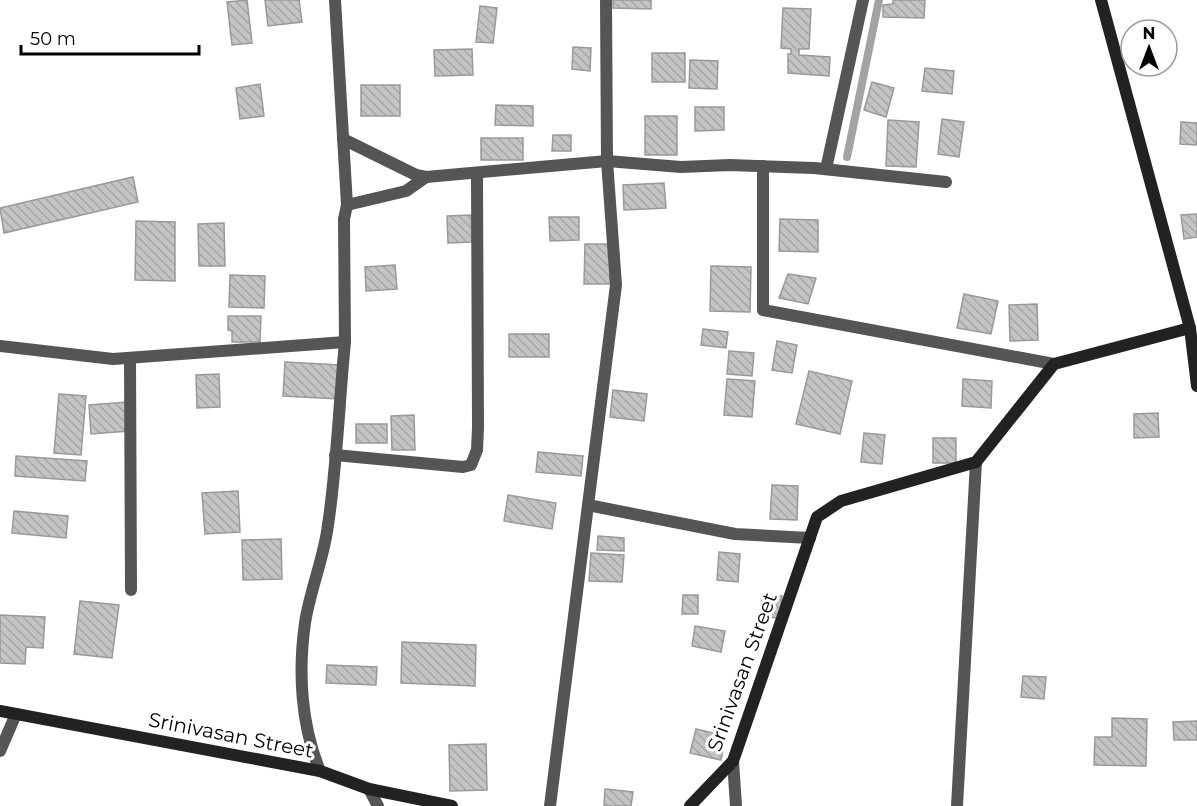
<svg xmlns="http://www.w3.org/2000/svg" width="1197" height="806" viewBox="0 0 1197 806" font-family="Montserrat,sans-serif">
<defs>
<pattern id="building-back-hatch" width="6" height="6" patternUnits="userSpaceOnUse" patternTransform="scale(1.5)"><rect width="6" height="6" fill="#c4c4c4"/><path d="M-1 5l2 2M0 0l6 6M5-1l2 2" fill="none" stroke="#a7a7a7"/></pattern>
</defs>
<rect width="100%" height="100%" fill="#fff"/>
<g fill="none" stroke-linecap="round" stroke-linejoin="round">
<path stroke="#a3a3a3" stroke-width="8" d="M 847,157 L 879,0"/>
</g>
<g fill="url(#building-back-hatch)" stroke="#999" stroke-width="1.5">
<path d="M 247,0 L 252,43 L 232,45 L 227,2 Z"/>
<path d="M 265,0 L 299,0 L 302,22 L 268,26 Z"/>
<path d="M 613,0 L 651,0 L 651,9 L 613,8 Z"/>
<path d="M 893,0 L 925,0 L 924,18 L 883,17 L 883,5 L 893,4 Z"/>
<path d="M 480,6 L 497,8 L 493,43 L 476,42 Z"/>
<path d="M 783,8 L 811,9 L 809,49 L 799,49 L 799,55 L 830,57 L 829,76 L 788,73 L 788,54 L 791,54 L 791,49 L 781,48 Z"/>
<path d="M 573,47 L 591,48 L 590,71 L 572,69 Z"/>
<path d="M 472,49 L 473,75 L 435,76 L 434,50 Z"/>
<rect x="652" y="53" width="33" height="29"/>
<path d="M 690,60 L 718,61 L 717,89 L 689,88 Z"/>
<path d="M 925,68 L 954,71 L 952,94 L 922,91 Z"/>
<path d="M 872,82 L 894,88 L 886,117 L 864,110 Z"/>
<path d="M 260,84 L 264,116 L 240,119 L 236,88 Z"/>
<rect x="361" y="85" width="39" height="31"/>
<path d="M 496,105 L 533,106 L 533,126 L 495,125 Z"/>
<path d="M 695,107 L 724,107 L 724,130 L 695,131 Z"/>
<rect x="645" y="116" width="32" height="39"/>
<path d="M 942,119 L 964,122 L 959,157 L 938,154 Z"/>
<path d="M 888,120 L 919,122 L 916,167 L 886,166 Z"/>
<path d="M 1181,122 L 1197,123 L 1197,145 L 1180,144 Z"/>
<path d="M 553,135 L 571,135 L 571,151 L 552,151 Z"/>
<rect x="481" y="138" width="42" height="22"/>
<path d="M 133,177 L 138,202 L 4,233 L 0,208 Z"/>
<path d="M 664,183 L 666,208 L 624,210 L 623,185 Z"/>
<path d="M 1197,214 L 1197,237 L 1184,239 L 1181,215 Z"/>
<path d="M 471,215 L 472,242 L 448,243 L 447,216 Z"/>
<path d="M 549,217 L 579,217 L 579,240 L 550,241 Z"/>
<path d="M 780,219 L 818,220 L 818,252 L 779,251 Z"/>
<path d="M 136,221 L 175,222 L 175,281 L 135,280 Z"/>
<path d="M 224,223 L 225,266 L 199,266 L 198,224 Z"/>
<path d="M 585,244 L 610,244 L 610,284 L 584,284 Z"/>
<path d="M 395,265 L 397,289 L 366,291 L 365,267 Z"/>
<path d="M 711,266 L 751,267 L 750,312 L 710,311 Z"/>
<path d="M 788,274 L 816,278 L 808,304 L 779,298 Z"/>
<path d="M 230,275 L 265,276 L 264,308 L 229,307 Z"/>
<path d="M 964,294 L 998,301 L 991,334 L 957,328 Z"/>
<path d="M 1037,304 L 1038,340 L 1010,341 L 1009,305 Z"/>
<path d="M 228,316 L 261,316 L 260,342 L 232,342 L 232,331 L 228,330 Z"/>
<path d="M 703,329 L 728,332 L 726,348 L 701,345 Z"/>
<rect x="509" y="334" width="40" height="23"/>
<path d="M 777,341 L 797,345 L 792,373 L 772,370 Z"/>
<path d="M 729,351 L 754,353 L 752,376 L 727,374 Z"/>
<path d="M 285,362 L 340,365 L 339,399 L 283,396 Z"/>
<path d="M 809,371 L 852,381 L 840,434 L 796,424 Z"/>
<path d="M 219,374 L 220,407 L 197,408 L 196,375 Z"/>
<path d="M 727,379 L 755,381 L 752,417 L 724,415 Z"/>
<path d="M 963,379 L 992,381 L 991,408 L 962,406 Z"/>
<path d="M 613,390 L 647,394 L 644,421 L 610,417 Z"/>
<path d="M 59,394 L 86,396 L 81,455 L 54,453 Z"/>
<path d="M 127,402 L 129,431 L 91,434 L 89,405 Z"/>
<path d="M 1158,413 L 1159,437 L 1134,438 L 1134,414 Z"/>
<path d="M 414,415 L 415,450 L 392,450 L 391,416 Z"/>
<rect x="356" y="424" width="31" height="19"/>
<path d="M 864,433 L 885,435 L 882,464 L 861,462 Z"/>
<rect x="933" y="438" width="23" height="25"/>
<path d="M 538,452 L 583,456 L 581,476 L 536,472 Z"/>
<path d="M 16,456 L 87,461 L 85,481 L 15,476 Z"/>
<path d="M 772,485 L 798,486 L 797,520 L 770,519 Z"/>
<path d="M 238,491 L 240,532 L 205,534 L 202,493 Z"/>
<path d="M 508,495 L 556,503 L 552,529 L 504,521 Z"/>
<path d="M 14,511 L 68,516 L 66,538 L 12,533 Z"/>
<path d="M 598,536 L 624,538 L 624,551 L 597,550 Z"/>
<path d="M 281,539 L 282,579 L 243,580 L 242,540 Z"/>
<path d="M 719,552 L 740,554 L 738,582 L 717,580 Z"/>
<path d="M 591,553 L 624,555 L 622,582 L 589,581 Z"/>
<path d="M 683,595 L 698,595 L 698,614 L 682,614 Z"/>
<path d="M 762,595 L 782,596 L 780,618 L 760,617 Z"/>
<path d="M 80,601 L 119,605 L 112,658 L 74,654 Z"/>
<path d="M 0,615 L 45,617 L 43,648 L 26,647 L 25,664 L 0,663 Z"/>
<path d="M 695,626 L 725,631 L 721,652 L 692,646 Z"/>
<path d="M 402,642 L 476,645 L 475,686 L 401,683 Z"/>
<path d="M 327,665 L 377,667 L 376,685 L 326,683 Z"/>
<path d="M 1023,676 L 1046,677 L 1044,699 L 1021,697 Z"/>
<path d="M 1112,718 L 1147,719 L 1146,766 L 1094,765 L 1095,737 L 1112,737 Z"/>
<path d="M 1197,721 L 1197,740 L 1174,740 L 1173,722 Z"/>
<path d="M 696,729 L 726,736 L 721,760 L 690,753 Z"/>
<path d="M 486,744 L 487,790 L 450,791 L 449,745 Z"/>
<path d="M 605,789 L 633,792 L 631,806 L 604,806 Z"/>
</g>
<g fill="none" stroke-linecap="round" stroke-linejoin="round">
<g stroke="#555" stroke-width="12">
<path d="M 0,751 L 16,714"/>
<path d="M 369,789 L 378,806"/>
</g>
<g stroke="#555" stroke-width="12">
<path d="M 606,0 L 607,161 L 616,285 L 588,505 L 735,534 L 810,538"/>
<path d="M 343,139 L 416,175 L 426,177 L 607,161 L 681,167 L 730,165 L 814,168 L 946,182"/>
<path d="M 763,166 L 763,310 L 1054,364"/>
<path d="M 826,169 L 863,0"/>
<path d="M 347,205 L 406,191 L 426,177"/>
<path d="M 0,346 L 113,359 L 345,342 L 344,219 L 347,205 L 335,0"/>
<path d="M 130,358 L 131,590"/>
<path d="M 335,455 L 463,467 L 471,465 L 477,450 L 478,427 L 477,174"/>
<path d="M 733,761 L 736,806"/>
<path d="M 320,771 C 301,725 298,672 305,623 C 310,590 324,558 328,525 C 337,465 339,403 345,342"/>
<path d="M 550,806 L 588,505"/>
<path d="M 957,806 L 976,462"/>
</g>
<g stroke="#222" stroke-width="12">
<path d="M 1101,0 L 1190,328 L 1197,386"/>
<path d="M 0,711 L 320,771 L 369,789 L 452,806"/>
<path d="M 690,806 L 733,761 L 817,517 L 841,501 L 976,462 L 1054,364 L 1190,328"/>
</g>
</g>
<g text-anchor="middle" stroke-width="6" stroke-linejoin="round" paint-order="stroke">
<g font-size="20" fill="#000" stroke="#fff">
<text transform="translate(742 672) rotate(-70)" y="7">Srinivasan Street</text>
<text transform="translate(231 735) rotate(11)" y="7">Srinivasan Street</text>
</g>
</g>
<g transform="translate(1149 48)"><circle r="28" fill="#ffffff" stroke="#999999" stroke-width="1.5"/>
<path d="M0-4.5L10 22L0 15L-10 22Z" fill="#000000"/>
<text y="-9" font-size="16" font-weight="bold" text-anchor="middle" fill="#000000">N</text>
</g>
<path d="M21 45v9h178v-9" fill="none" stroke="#000000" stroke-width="3"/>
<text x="30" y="45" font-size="18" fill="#000000" stroke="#ffffff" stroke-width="4.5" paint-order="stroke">50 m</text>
</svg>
